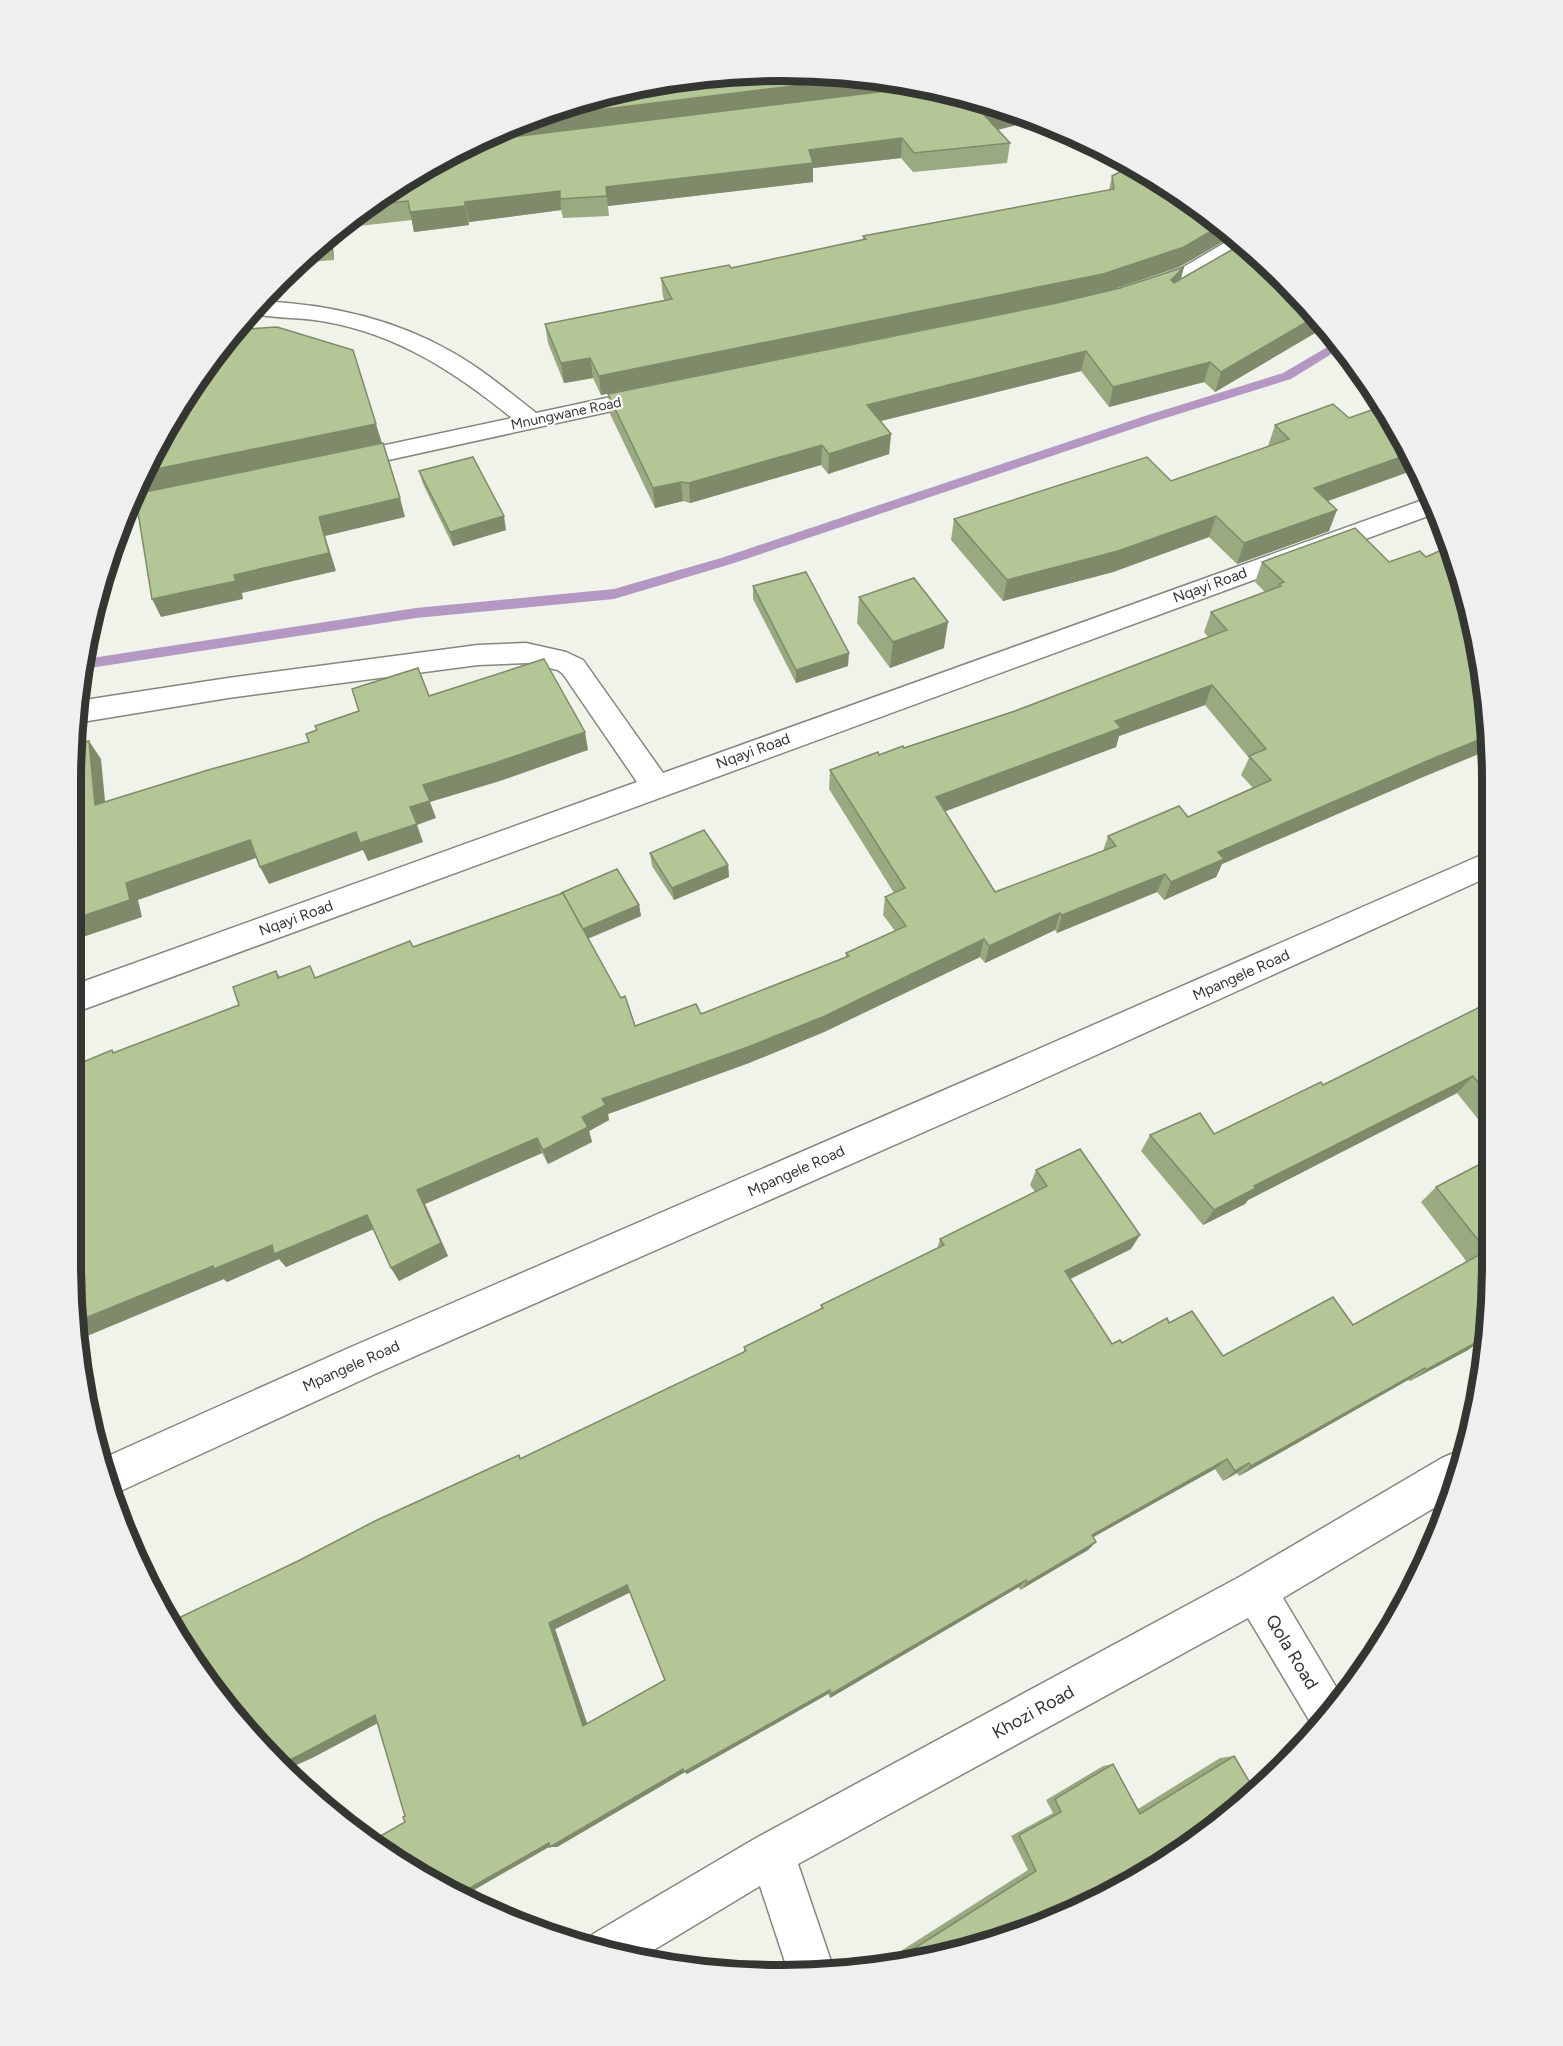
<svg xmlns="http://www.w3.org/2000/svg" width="1563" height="2046" viewBox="0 0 1563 2046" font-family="Figtree,sans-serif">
<rect width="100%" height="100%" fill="#eff3e9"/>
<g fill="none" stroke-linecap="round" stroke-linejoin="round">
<path fill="#b498c3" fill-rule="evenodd" d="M 1336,342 L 1341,348 L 1291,379 L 1156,421 L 731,564 L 614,599 L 416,618 L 83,669 L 85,659 L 416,608 L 614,589 L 721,558 L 1148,415 L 1283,373 Z"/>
<g stroke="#84877e" stroke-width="3">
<g id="street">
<path d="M 1233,238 L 1247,248 L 1196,279 L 1140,298 L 1132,296 L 1129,291 L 1132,286 L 1180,269 Z"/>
<path d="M 260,301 C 325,304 392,318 450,351 C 481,368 508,391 536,413 L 653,388 L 661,390 L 665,395 L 661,400 L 653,402 L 343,470 L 334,468 L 331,462 L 334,456 L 512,418 C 456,373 399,335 327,322 C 301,317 274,319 249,313 Z"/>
<path d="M 180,487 L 189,489 L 193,495 L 189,501 L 126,514 L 133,497 Z"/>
<path d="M 1431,497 L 1439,512 L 71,1014 L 71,986 L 637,782 L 563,674 L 558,670 L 526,663 L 478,665 L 228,698 L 76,723 L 74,722 L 78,701 L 228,678 L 478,645 L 526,643 L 566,652 L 583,660 L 663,773 Z"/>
<path d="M 1456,1452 L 1461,1454 L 1449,1499 L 1283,1598 L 1342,1697 L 1315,1730 L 1248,1618 L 798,1864 L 835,1973 L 788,1971 L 760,1886 L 637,1960 L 588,1943 L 593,1934 L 756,1838 L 1241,1576 L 1442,1458 Z"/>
</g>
</g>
<g stroke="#84877e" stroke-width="3">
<path id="secondary" d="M 1486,853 L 1486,878 L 1019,1090 L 377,1373 L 114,1494 L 99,1460 L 351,1347 L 995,1068 Z"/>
</g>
<use href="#street" fill="#fff" fill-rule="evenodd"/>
<use href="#secondary" fill="#fff" fill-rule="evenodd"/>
</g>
<g fill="#9ba981" fill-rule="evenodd">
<path d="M 509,125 L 998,130 L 1010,143 L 1007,163 L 913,172 L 901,158 L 813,168 L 813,182 L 608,206 L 609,216 L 563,218 L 561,210 L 469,222 L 469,225 L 414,232 L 412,220 L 341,228 L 386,191 Z"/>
<path d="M 1112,176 L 1224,241 L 1179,267 L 1106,292 L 1181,279 L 1284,279 L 1326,329 L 1324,330 L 1322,329 L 1215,392 L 1204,382 L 1109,407 L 1081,371 L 880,421 L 891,434 L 889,454 L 828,474 L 821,465 L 690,503 L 683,501 L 655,508 L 610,414 L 608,394 L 1057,303 L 1080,298 L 601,395 L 593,378 L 564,383 L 548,343 L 545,324 L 665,301 L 663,297 L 661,278 L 731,268 L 863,240 L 863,236 L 1109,190 Z"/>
<path d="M 332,235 L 334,260 L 298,263 Z"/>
<path d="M 1333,404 L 1328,501 L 1329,531 L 1237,564 L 1209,537 L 1113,572 L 1003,601 L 951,540 L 954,519 L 1171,481 L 1268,446 L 1275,425 Z"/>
<path d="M 419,471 L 506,530 L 453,546 L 423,484 Z"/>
<path d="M 1355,528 L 1416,780 L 1222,864 L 1216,877 L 1164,900 L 1157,892 L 1057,933 L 1055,930 L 985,963 L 980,957 L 824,1032 L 749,1063 L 608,1114 L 609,1120 L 589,1131 L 592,1142 L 548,1164 L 542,1153 L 425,1204 L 448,1256 L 399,1281 L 391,1268 L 374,1229 L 286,1267 L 279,1259 L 227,1282 L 224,1279 L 114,1053 L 239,1005 L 276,971 L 280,977 L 316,977 L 413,947 L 639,905 L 641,916 L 588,939 L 635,1026 L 701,1014 L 846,957 L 846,953 L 895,931 L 883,915 L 885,897 L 894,893 L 829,789 L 830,770 L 904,748 L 1015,711 L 1208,637 L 1204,632 L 1211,612 L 1265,592 L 1255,582 L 1262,562 ZM 1205,705 L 1249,758 L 1241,775 L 1253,788 L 1188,817 L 1108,836 L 1103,851 L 995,892 L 945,811 L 1116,747 L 1119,736 Z"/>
<path d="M 753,586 L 848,666 L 796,683 L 753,599 Z"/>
<path d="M 859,597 L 944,648 L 890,668 L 857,623 Z"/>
<path d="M 650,853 L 728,865 L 729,877 L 674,900 L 652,866 Z"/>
<path d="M 1486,1004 L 1486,1129 L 1457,1093 L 1248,1200 L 1245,1204 L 1203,1225 L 1141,1151 L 1150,1135 L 1214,1134 L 1323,1085 Z"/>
<path d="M 1486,1161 L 1486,1336 L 1468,1350 L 1410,1381 L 1408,1380 L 1239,1476 L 1237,1473 L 1223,1481 L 1215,1469 L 1093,1537 L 1096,1542 L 1088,1550 L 1020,1590 L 1019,1587 L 830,1698 L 828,1694 L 687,1774 L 685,1772 L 557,1847 L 550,1846 L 460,1898 L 370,1842 L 405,1822 L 405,1816 L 378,1723 L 312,1758 L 283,1771 L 279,1767 L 521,1458 L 744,1352 L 744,1347 L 821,1309 L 821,1305 L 937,1249 L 940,1239 L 1035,1192 L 1030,1185 L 1036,1170 L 1131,1249 L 1070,1279 L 1112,1344 L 1122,1343 L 1169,1323 L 1223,1356 L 1353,1325 L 1467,1262 L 1421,1202 L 1436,1187 ZM 630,1592 L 665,1680 L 587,1723 L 555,1629 Z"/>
<path d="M 1234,1756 L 1010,1938 L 882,1963 L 1028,1870 L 1011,1836 L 1053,1813 L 1046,1800 L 1103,1766 L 1113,1764 L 1138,1809 L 1220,1758 Z"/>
</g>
<g fill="#7e8a69">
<path d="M 858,78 L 920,84 L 886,94 L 471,145 L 509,125 L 532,118 Z"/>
<path d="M 1004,110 L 1037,120 L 982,134 L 984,115 Z"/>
<path d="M 902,138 L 901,158 L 813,168 L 813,182 L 608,206 L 609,216 L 606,187 L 809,150 Z"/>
<path d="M 560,191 L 561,210 L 469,222 L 465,202 Z"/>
<path d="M 465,206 L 469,225 L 414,232 L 410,212 Z"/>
<path d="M 1220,226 L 1230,234 L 1224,241 L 1179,267 L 1099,294 L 601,395 L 599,376 Z"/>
<path d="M 332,235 L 334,260 L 329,240 L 329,238 Z"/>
<path d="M 1184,267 L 1179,287 L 1166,300 L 1171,280 Z"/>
<path d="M 1315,317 L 1323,326 L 1322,329 L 1215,392 L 1221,372 Z"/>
<path d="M 242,321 L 238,350 L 231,333 Z"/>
<path d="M 1086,351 L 1081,371 L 865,425 L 867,405 Z"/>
<path d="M 590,358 L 593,378 L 564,383 L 561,363 Z"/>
<path d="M 1210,362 L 1204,382 L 1109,407 L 1113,387 Z"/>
<path d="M 376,424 L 382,443 L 140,493 L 137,486 L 142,472 Z"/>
<path d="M 891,434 L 889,454 L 828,474 L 829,454 Z"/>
<path d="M 822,445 L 821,465 L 690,503 L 689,483 Z"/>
<path d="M 1409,454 L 1417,469 L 1306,509 L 1314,488 Z"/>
<path d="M 681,482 L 683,501 L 655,508 L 653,488 Z"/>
<path d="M 400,498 L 405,517 L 325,536 L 336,571 L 242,593 L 243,599 L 161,617 L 152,599 L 234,575 L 319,517 Z"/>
<path d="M 1337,510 L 1329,531 L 1237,564 L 1244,543 Z"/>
<path d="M 504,516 L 506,530 L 453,546 L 450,532 Z"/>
<path d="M 1216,516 L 1209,537 L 1113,572 L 1003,601 L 1007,580 Z"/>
<path d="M 948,622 L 944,648 L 890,668 L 893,642 Z"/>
<path d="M 849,653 L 848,666 L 796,683 L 796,670 Z"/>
<path d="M 1212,685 L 1205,705 L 1119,736 L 1116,747 L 933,816 L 936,797 L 1115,721 Z"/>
<path d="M 585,732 L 588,750 L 500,781 L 430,802 L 436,818 L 417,825 L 423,842 L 368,861 L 363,850 L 269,884 L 260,867 L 410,807 L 423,785 Z"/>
<path d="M 1486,737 L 1486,751 L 1416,780 L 1222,864 L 1216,877 L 1164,900 L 1171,882 L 1218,852 L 1427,761 Z"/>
<path d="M 89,741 L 101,759 L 107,822 L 95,805 Z"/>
<path d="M 250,840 L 259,857 L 138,900 L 142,917 L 71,941 L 71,920 L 126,883 Z"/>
<path d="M 728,865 L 729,877 L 674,900 L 672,888 Z"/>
<path d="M 1165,874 L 1157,892 L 1057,933 L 1062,915 Z"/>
<path d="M 639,905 L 641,916 L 584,940 L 582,929 Z"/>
<path d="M 1060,913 L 1055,930 L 985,963 L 989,946 Z"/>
<path d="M 984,939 L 980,957 L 824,1032 L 749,1063 L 608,1114 L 609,1120 L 589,1131 L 592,1142 L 548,1164 L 543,1150 L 602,1099 Z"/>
<path d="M 1473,1076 L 1457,1093 L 1248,1200 L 1245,1204 L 1203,1225 L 1214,1210 L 1254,1186 Z"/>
<path d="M 537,1138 L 542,1153 L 425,1204 L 448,1256 L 399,1281 L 391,1268 L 417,1190 Z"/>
<path d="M 367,1215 L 376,1228 L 286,1267 L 279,1259 L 227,1282 L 224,1279 L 80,1339 L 78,1321 L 213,1266 L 272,1245 Z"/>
<path d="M 1140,1235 L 1131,1249 L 1058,1285 L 1065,1271 Z"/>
<path d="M 1486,1337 L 1468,1350 L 1410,1381 L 1426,1370 Z"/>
<path d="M 84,1365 L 94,1423 L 92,1424 Z"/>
<path d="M 1425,1368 L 1408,1380 L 1239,1476 L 1251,1466 Z"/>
<path d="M 1227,1459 L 1215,1469 L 1083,1543 L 1092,1535 Z"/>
<path d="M 1249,1463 L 1237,1473 L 1223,1481 L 1235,1471 Z"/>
<path d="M 1096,1542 L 1088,1550 L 1020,1590 L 1027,1583 Z"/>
<path d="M 1026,1580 L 1019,1587 L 830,1698 L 831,1694 Z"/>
<path d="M 627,1585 L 631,1592 L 555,1629 L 589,1729 L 583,1726 L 549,1623 Z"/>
<path d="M 830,1690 L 828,1694 L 687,1774 L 685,1772 L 557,1847 L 550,1847 L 683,1769 Z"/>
<path d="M 375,1715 L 387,1718 L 312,1758 L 283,1771 L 277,1765 Z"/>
<path d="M 549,1843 L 556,1843 L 460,1898 L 456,1896 Z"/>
</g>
<g fill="#b4c596" stroke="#7e8a69" stroke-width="1.5" fill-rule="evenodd">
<path d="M 781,70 L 858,78 L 532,118 L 642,84 Z"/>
<path d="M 917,84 L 1004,110 L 984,115 L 1010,143 L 914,153 L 902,138 L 809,150 L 813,163 L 606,187 L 607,196 L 560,199 L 560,191 L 465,202 L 465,206 L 410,212 L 408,201 L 369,205 L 386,191 L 479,141 L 887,91 Z"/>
<path d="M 1131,166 L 1176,190 L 1220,226 L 1184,247 L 1103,274 L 599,376 L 590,358 L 561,363 L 545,324 L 672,299 L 661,278 L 729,265 L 731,268 L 866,239 L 863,236 L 1114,189 L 1112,176 Z"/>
<path d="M 1242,244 L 1284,279 L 1315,317 L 1221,372 L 1210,362 L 1113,387 L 1086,351 L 867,405 L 891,434 L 829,454 L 822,445 L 689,483 L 681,482 L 653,488 L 608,394 L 1057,303 L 1120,288 L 1184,267 L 1171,280 L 1174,283 Z"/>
<path d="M 277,327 L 353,350 L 376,424 L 142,472 L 144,467 L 217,349 L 234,330 Z"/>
<path d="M 1333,404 L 1349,418 L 1383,406 L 1409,454 L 1314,488 L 1337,510 L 1244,543 L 1216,516 L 1118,551 L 1007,580 L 954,519 L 1147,457 L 1171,481 L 1289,439 L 1275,425 Z"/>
<path d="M 383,443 L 400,498 L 319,517 L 329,553 L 234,575 L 236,581 L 152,599 L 135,494 Z"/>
<path d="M 473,457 L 504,516 L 450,532 L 419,471 Z"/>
<path d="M 1355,528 L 1389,562 L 1420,551 L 1426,557 L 1448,547 L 1486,689 L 1486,737 L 1427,761 L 1218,852 L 1224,859 L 1171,882 L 1165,874 L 1062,915 L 1060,913 L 989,946 L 984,939 L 825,1016 L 748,1047 L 602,1099 L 606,1105 L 582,1117 L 588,1127 L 543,1150 L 537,1138 L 417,1190 L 441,1243 L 391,1268 L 367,1215 L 274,1254 L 272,1245 L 214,1269 L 213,1266 L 78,1321 L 70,1264 L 71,1067 L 112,1050 L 113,1053 L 239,1005 L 233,987 L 276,971 L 278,978 L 310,966 L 315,978 L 410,941 L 413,947 L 563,893 L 621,998 L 625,996 L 635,1026 L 696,1004 L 701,1014 L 849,956 L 846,953 L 906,926 L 885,897 L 905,888 L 830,770 L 878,752 L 879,755 L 903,746 L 904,748 L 1015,711 L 1227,630 L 1211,612 L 1281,586 L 1279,584 L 1284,582 L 1262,562 ZM 1212,685 L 1266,749 L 1249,756 L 1271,780 L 1188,817 L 1179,806 L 1108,836 L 1116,846 L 995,892 L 936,797 L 1121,728 L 1115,721 Z"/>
<path d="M 806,572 L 849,653 L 796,670 L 753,586 Z"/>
<path d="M 914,578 L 948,622 L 893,642 L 859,597 Z"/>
<path d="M 544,659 L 585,732 L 495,763 L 423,785 L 430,801 L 410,807 L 417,824 L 360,843 L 356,832 L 260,867 L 250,840 L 126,883 L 130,900 L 71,920 L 72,745 L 89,741 L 95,805 L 208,770 L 309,742 L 306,734 L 317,730 L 315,726 L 359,711 L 352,689 L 418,668 L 429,696 Z"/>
<path d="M 704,830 L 728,865 L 672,888 L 650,853 Z"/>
<path d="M 617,869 L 639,905 L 583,929 L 563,893 L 561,893 Z"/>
<path d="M 1486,1004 L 1486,1092 L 1473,1076 L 1254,1186 L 1256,1188 L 1214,1210 L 1150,1135 L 1200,1113 L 1214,1134 L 1321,1082 L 1323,1085 Z"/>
<path d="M 1080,1149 L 1140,1235 L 1065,1271 L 1112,1344 L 1120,1340 L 1122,1343 L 1167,1318 L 1169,1323 L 1192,1311 L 1223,1356 L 1333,1297 L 1353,1325 L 1486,1251 L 1486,1333 L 1483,1334 L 1486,1337 L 1426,1370 L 1425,1368 L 1251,1466 L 1249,1463 L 1235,1471 L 1227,1459 L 1092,1535 L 1096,1542 L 1027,1583 L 1026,1580 L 831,1694 L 830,1690 L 684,1772 L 683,1769 L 550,1847 L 549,1843 L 456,1896 L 370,1842 L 405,1822 L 403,1817 L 405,1816 L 375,1715 L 298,1756 L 277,1765 L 168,1623 L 298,1561 L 375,1521 L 519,1455 L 520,1459 L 746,1351 L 744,1347 L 823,1308 L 821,1305 L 944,1245 L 940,1239 L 1047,1186 L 1036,1170 ZM 627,1585 L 665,1680 L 583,1726 L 549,1623 Z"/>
<path d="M 1486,1161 L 1486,1250 L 1436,1187 Z"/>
<path d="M 1234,1756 L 1255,1791 L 1177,1855 L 1010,1938 L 896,1960 L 1036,1871 L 1019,1835 L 1061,1812 L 1055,1799 L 1113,1764 L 1140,1814 Z"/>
</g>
<g text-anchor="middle" stroke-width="4.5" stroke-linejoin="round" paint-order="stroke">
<g font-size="14" fill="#343632" stroke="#fff">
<text transform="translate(566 413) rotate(-12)" y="5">Mnungwane Road</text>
</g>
<g font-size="15" fill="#343632" stroke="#fff">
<text transform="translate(1210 585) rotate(-20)" y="5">Nqayi Road</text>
<text transform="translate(753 751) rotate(-20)" y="5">Nqayi Road</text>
<text transform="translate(296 918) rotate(-20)" y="5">Nqayi Road</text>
<text transform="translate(1241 975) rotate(-24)" y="5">Mpangele Road</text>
<text transform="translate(796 1171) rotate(-24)" y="5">Mpangele Road</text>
<text transform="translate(351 1366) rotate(-24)" y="5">Mpangele Road</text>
</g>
<g font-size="18" fill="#343632" stroke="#fff">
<text transform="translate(1292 1652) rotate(59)" y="6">Qola Road</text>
<text transform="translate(1033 1712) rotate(-29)" y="6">Khozi Road</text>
</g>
</g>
<path d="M0 0H1563V2046H0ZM781 81H782A700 700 0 0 1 1482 781V1265A700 700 0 0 1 782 1965H781A700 700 0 0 1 81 1265V781A700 700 0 0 1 781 81Z" fill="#efefef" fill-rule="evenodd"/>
<path fill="none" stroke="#343632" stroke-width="8" d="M781 81H782A700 700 0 0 1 1482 781V1265A700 700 0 0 1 782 1965H781A700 700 0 0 1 81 1265V781A700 700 0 0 1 781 81Z"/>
</svg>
